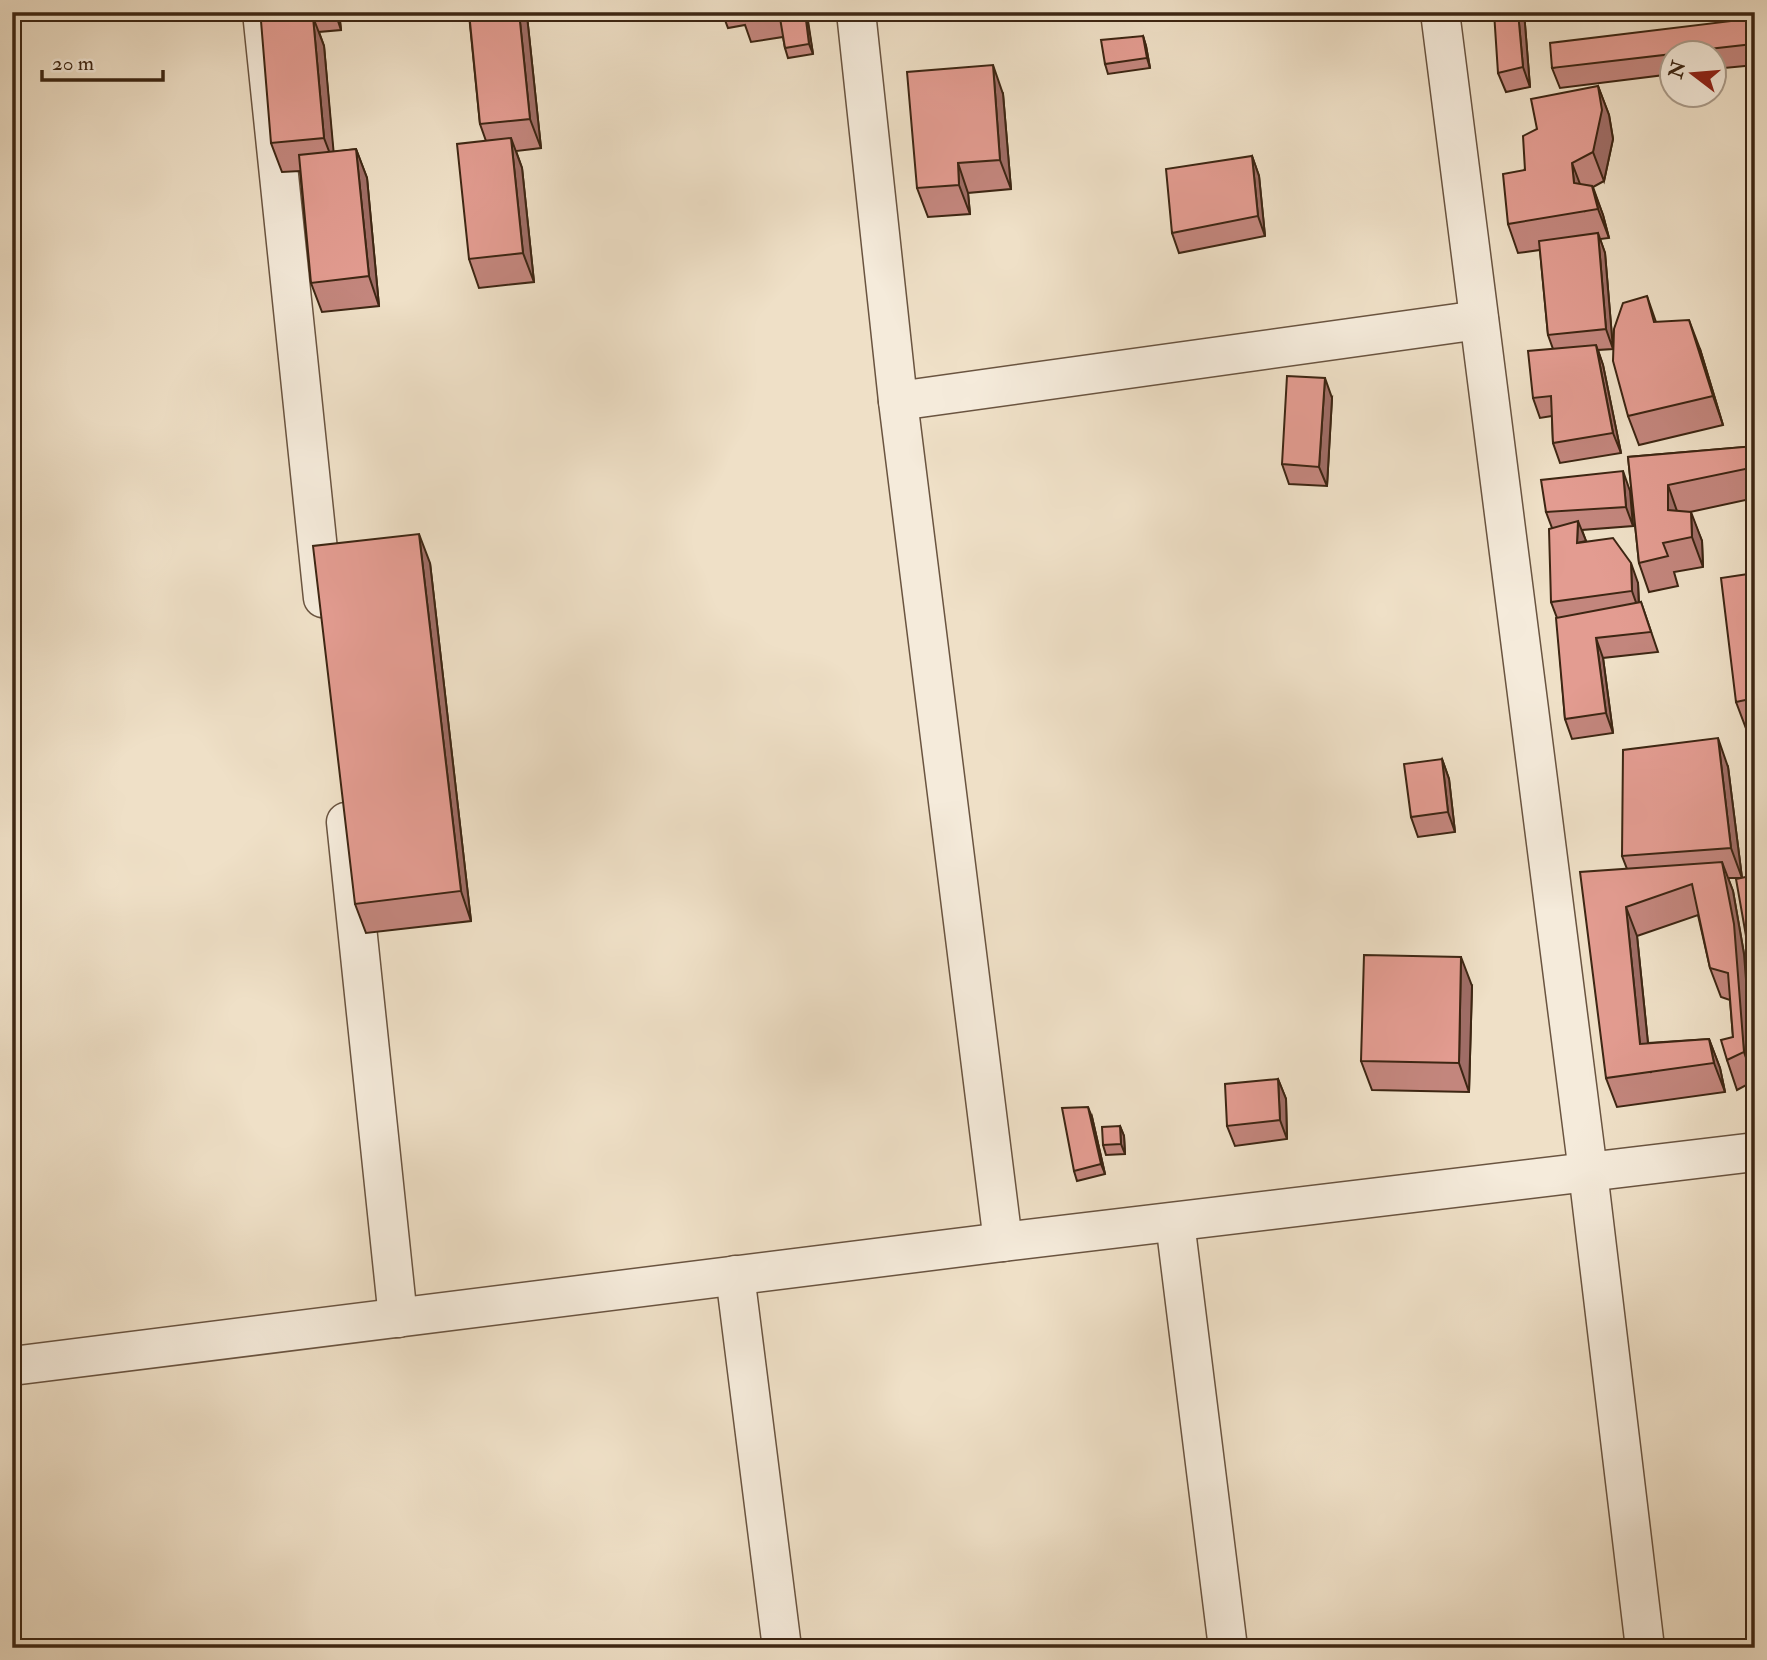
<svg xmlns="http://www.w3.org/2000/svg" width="1767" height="1660" viewBox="0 0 1767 1660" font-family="'IM FELL Double Pica',serif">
<rect width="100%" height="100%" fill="#efe0c7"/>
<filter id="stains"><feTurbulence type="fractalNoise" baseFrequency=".00286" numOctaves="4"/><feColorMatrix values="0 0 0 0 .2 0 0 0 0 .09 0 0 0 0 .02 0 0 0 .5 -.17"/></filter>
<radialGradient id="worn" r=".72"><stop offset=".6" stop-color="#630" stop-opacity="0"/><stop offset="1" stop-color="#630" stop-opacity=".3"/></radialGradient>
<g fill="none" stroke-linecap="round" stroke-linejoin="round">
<g stroke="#6a5440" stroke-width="41">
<g id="minor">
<path d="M 262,12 L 323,598"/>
<path d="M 856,12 L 898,401 L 1003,1242"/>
<path d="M 1440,12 L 1588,1172 L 1645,1648"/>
<path d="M 898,401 L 1479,320"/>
<path d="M 346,822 L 398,1318"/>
<path d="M 1175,1222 L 1228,1648"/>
<path d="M 735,1275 L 782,1648"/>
<path d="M 12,1366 L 1003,1242 L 1755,1152"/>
</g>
</g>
<use href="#minor" stroke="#f5ebdb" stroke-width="38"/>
</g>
<g fill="#c3867d" stroke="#3d2613" stroke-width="2">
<path d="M 280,12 L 339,12 L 341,30 L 319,32 L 324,46 L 333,152 L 356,149 L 367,178 L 379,306 L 322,312 L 311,283 L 300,171 L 282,172 L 271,143 L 283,19 Z"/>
<path d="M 447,12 L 525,12 L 527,16 L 541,148 L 516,151 L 522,168 L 534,282 L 479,288 L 469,259 L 486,141 L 480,124 L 469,15 L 449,18 Z"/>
<path d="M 722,12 L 806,12 L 813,54 L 788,58 L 785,48 L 783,37 L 751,42 L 745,25 L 728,28 Z"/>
<path d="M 1524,12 L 1530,87 L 1506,92 L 1498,73 Z"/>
<path d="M 1755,12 L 1755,65 L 1714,69 L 1714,52 L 1672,52 L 1672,74 L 1560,88 L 1552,68 L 1732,21 Z"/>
<path d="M 1143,36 L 1146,46 L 1150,68 L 1108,74 L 1105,64 Z"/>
<path d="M 1598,86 L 1609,115 L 1613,139 L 1604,181 L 1593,187 L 1603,215 L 1609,238 L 1600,239 L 1605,253 L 1613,349 L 1598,350 L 1603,365 L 1621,453 L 1560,463 L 1553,443 L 1552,416 L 1540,418 L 1533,398 L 1553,349 L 1548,335 L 1540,250 L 1518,253 L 1508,224 L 1537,129 Z"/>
<path d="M 1003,94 L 1011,189 L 968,193 L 970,214 L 928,217 L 917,188 Z"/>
<path d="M 1252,156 L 1259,176 L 1265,236 L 1179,253 L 1172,233 Z"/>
<path d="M 1647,296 L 1656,322 L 1700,349 L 1723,425 L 1639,445 L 1628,416 Z"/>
<path d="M 1332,398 L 1327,486 L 1289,484 L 1282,464 Z"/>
<path d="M 1755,446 L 1755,498 L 1690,512 L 1702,541 L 1703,567 L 1674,572 L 1678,586 L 1649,592 L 1639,563 L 1628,457 Z"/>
<path d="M 1630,491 L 1633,526 L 1582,530 L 1586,541 L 1638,583 L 1639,603 L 1641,602 L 1658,652 L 1603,658 L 1613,733 L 1572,739 L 1565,719 L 1557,618 L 1551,602 L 1552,528 L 1546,512 Z"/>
<path d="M 430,563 L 471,921 L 366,933 L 355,904 Z"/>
<path d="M 1755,573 L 1755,738 L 1750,739 L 1736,702 Z"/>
<path d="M 1442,759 L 1449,779 L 1455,832 L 1418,837 L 1411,817 Z"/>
<path d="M 1728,767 L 1742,878 L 1728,878 L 1733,891 L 1744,954 L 1754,1081 L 1737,1090 L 1727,1060 L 1733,1037 L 1730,1000 L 1721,997 L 1710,968 L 1698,915 L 1637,936 L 1648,1043 L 1709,1039 L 1720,1068 L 1725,1092 L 1617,1107 L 1606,1078 L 1627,869 L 1622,856 Z"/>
<path d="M 1755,875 L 1755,969 L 1749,953 Z"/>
<path d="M 1472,986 L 1469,1092 L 1372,1090 L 1361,1061 Z"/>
<path d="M 1278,1079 L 1286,1099 L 1287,1139 L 1235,1146 L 1227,1126 Z"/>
<path d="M 1092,1117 L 1105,1174 L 1077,1181 L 1074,1171 Z"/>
<path d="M 1120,1126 L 1124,1136 L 1125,1154 L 1106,1155 L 1103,1145 Z"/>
</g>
<g fill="#9f6d66" stroke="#3d2613" stroke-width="2">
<path d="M 335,12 L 339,12 L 341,30 Z"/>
<path d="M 519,12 L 525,12 L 527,16 L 541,148 L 530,119 Z"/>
<path d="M 805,12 L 806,12 L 807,14 L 813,54 L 809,44 Z"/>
<path d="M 1518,12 L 1524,12 L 1530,87 L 1523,67 Z"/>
<path d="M 313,17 L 324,46 L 335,167 L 324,138 Z"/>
<path d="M 1143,36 L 1146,46 L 1150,68 L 1147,58 Z"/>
<path d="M 993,65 L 1003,94 L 1011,189 L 1000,160 Z"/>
<path d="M 1598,86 L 1609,115 L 1613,139 L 1604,181 L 1593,152 Z"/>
<path d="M 511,138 L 522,168 L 534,282 L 523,253 Z"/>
<path d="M 356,149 L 367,178 L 379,306 L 369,276 Z"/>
<path d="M 1252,156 L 1259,176 L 1265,236 L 1258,216 Z"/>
<path d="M 958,163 L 968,193 L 970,214 L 959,185 Z"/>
<path d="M 1572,163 L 1583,192 L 1585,212 L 1574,183 Z"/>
<path d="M 1592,186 L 1603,215 L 1609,238 L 1598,209 Z"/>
<path d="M 1598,233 L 1605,253 L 1613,349 L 1606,329 Z"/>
<path d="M 1689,320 L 1700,349 L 1723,425 L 1713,396 Z"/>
<path d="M 1596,345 L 1603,365 L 1621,453 L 1613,433 Z"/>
<path d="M 1325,378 L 1332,398 L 1327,486 L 1319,467 Z"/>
<path d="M 1623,471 L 1630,491 L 1633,526 L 1626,507 Z"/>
<path d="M 1668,485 L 1678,514 L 1668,510 Z"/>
<path d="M 1691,512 L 1702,541 L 1703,567 L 1692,537 Z"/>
<path d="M 1578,521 L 1586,541 L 1577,543 Z"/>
<path d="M 419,534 L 430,563 L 471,921 L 461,891 Z"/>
<path d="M 1631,563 L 1638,583 L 1639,611 L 1632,591 Z"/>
<path d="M 1596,638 L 1603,658 L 1613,733 L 1606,713 Z"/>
<path d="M 1718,738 L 1728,767 L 1742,878 L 1731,848 Z"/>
<path d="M 1442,759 L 1449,779 L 1455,832 L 1448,812 Z"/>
<path d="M 1722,862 L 1733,891 L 1744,954 L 1754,1081 L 1744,1052 Z"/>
<path d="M 1626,907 L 1637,936 L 1651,1073 L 1640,1044 Z"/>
<path d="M 1461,957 L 1472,986 L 1469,1092 L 1459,1063 Z"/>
<path d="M 1709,1039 L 1720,1068 L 1725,1092 L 1714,1063 Z"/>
<path d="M 1278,1079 L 1286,1099 L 1287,1139 L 1280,1120 Z"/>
<path d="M 1088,1107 L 1092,1117 L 1105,1174 L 1101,1164 Z"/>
<path d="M 1120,1126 L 1124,1136 L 1125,1154 L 1121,1144 Z"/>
</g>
<g fill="#e39c91" stroke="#3d2613" stroke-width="2">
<path d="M 469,12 L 519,12 L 530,119 L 480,124 Z"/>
<path d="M 779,12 L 805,12 L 809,44 L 785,48 Z"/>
<path d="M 1494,12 L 1518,12 L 1523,67 L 1498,73 Z"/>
<path d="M 1731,12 L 1755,12 L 1755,42 L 1753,44 L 1682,52 L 1672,52 L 1672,54 L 1552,68 L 1550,43 L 1732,21 Z"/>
<path d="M 313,17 L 324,138 L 271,143 L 261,21 Z"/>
<path d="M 1143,36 L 1147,58 L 1105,64 L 1101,40 Z"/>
<path d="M 993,65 L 1000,160 L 958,163 L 959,185 L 917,188 L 907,72 Z"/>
<path d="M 1598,86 L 1602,110 L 1593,152 L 1572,163 L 1574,183 L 1592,186 L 1598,209 L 1508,224 L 1503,174 L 1525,170 L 1523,136 L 1537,129 L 1531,99 Z"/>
<path d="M 511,138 L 523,253 L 469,259 L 457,144 Z"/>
<path d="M 356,149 L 369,276 L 311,283 L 299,155 Z"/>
<path d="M 1252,156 L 1258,216 L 1172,233 L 1166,169 Z"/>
<path d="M 1598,233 L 1606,329 L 1548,335 L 1539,241 Z"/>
<path d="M 1647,296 L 1654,322 L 1689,320 L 1713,396 L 1628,416 L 1613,361 L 1614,329 L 1623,303 Z"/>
<path d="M 1596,345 L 1613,433 L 1553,443 L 1551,396 L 1533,398 L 1528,351 Z"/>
<path d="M 1287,376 L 1325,378 L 1319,467 L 1282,464 Z"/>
<path d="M 1755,446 L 1755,467 L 1668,485 L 1668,510 L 1691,512 L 1692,537 L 1663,543 L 1668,556 L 1639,563 L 1628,457 Z"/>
<path d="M 1623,471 L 1626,507 L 1546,512 L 1541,480 Z"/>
<path d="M 1578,521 L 1577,543 L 1613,538 L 1631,563 L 1632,591 L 1551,602 L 1549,529 Z"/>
<path d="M 419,534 L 461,891 L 355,904 L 313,546 Z"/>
<path d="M 1755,573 L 1755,598 L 1752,598 L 1755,614 L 1755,698 L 1736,702 L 1721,578 Z"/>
<path d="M 1641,602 L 1651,632 L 1596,638 L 1606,713 L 1565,719 L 1556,618 Z"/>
<path d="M 1718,738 L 1731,848 L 1622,856 L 1623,750 Z"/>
<path d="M 1442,759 L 1448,812 L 1411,817 L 1404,764 Z"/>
<path d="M 1722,862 L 1734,924 L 1744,1052 L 1727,1060 L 1721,1040 L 1733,1037 L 1728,973 L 1710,968 L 1692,884 L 1626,907 L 1640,1044 L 1709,1039 L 1714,1063 L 1606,1078 L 1580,872 Z"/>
<path d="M 1755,875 L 1755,953 L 1749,953 L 1736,879 Z"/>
<path d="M 1364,955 L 1461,957 L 1459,1063 L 1361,1061 Z"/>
<path d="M 1278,1079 L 1280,1120 L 1227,1126 L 1225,1084 Z"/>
<path d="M 1088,1107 L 1101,1164 L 1074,1171 L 1062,1108 Z"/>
<path d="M 1120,1126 L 1121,1144 L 1103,1145 L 1102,1127 Z"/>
</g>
<rect width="1767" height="1660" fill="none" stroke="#efe0c7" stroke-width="42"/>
<rect x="14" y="14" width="1739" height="1632" fill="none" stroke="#3d2613" stroke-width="3.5"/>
<rect x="21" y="21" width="1725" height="1618" fill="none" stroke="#3d2613" stroke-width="2"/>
<g transform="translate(1693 74) rotate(286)"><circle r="33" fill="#f5ebdb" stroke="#ab9c8b" stroke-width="2"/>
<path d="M0-5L12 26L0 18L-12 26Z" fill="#8f2418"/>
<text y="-10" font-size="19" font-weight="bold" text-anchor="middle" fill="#3d2613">N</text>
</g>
<path d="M42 70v10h121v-10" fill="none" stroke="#3d2613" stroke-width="3.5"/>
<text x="52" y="70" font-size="21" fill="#3d2613" stroke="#f5ebdb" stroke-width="5" paint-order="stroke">20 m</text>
<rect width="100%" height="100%" filter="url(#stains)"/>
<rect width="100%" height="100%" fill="url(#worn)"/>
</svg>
